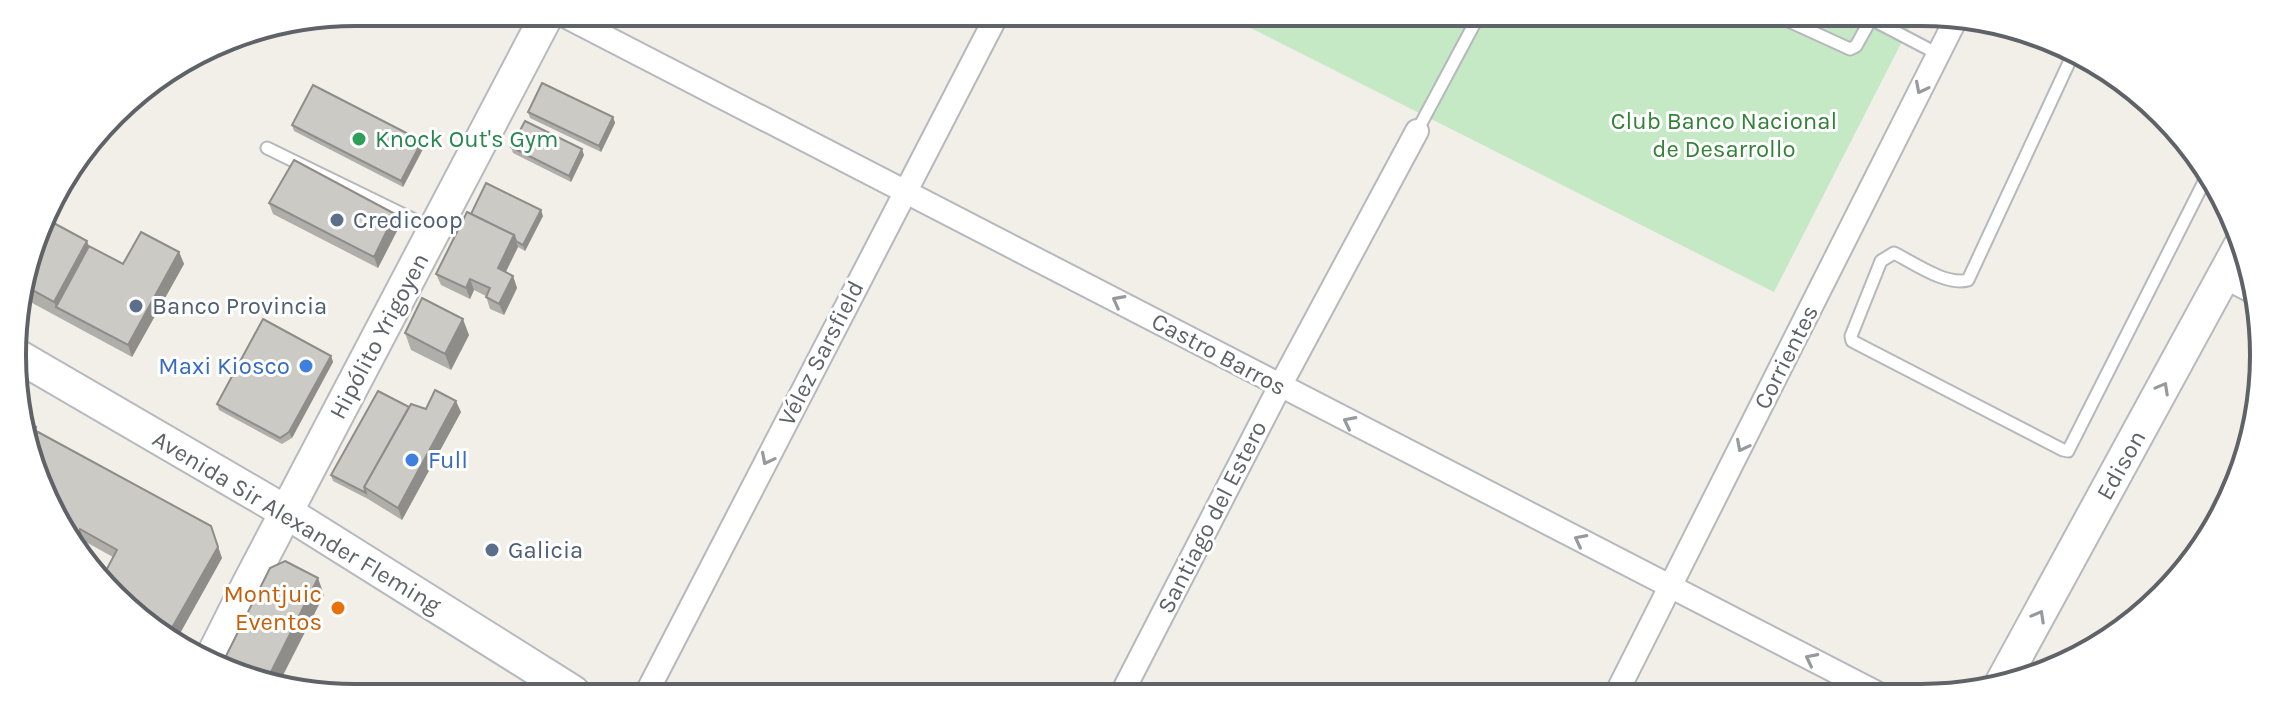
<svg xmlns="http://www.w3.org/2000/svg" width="2276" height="710" viewBox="0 0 2276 710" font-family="Karla,sans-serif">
<rect width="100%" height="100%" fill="#f1efe8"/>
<path fill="#c5e8c5" d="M 1227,16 L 1914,18 L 1774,292 Z"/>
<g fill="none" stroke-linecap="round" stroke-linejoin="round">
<g stroke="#b5b8bc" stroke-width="15">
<g id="lane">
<path d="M 1782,18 L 1850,49 L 1856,46 L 1871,19 L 1938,54"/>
<path d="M 2036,39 L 2072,57"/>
<path d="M 2073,54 L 1968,280 C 1946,286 1914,263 1894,253 L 1881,261 L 1851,336 L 1852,341 L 2063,450 L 2068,451 L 2209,172"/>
<path d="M 1417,131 L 1478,17"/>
<path d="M 267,148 L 431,228"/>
</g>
</g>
<g stroke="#b5b8bc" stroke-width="26">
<g id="street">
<path d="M 559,13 L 1881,695"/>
<path d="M 2224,277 L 2257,294"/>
<path d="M 647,692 L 997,15"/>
<path d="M 1122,693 L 1280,386 L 1417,131"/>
<path d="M 1616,694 L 1956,19"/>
</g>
</g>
<g stroke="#b6babf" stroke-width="36">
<g id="secondary">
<path d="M 18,356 L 286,512 L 573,692"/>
<path d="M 211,659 L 249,583 L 548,13"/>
<path d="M 2001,684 L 2240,246"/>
</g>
</g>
<use href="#lane" stroke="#fff" stroke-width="11"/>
<use href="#street" stroke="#fff" stroke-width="22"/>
<use href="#secondary" stroke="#fff" stroke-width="32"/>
</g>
<g fill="#afaea9">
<path d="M 627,13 L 640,13 L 637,18 Z"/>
<path d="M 528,112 L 613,117 L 615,123 L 601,152 L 530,118 Z"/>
<path d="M 292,125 L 422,141 L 424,147 L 403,187 L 294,131 Z"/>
<path d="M 511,147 L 584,155 L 571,182 L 513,153 Z"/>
<path d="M 269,203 L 395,214 L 400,225 L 378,268 L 273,214 Z"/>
<path d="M 471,214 L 543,216 L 525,251 L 518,247 L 506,272 L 513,276 L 517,288 L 504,315 L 490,309 L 486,296 L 474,290 L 470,299 L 441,285 L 436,274 Z"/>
<path d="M 89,246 L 123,264 L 179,252 L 184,264 L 132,357 L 23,298 L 21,291 L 32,254 Z"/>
<path d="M 405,333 L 469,335 L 451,370 L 411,350 Z"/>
<path d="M 331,356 L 333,362 L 292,438 L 282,444 L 219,410 L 217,404 Z"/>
<path d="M 409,407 L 461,412 L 402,520 L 368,499 L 333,481 L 331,475 Z"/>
<path d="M 38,432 L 222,558 L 174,644 L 164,640 L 113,557 L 84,541 L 80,548 L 68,541 L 24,443 Z"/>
</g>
<g fill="#8f8d8a">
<path d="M 613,117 L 615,123 L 601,152 L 599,146 Z"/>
<path d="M 422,141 L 424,147 L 403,187 L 401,181 Z"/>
<path d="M 582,149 L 584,155 L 571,182 L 569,176 Z"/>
<path d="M 541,210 L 543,216 L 525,251 L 523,245 Z"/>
<path d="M 395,214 L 400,225 L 378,268 L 374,257 Z"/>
<path d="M 514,235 L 518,247 L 502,279 L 498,268 Z"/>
<path d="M 87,241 L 93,257 L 56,307 L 54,302 Z"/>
<path d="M 179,252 L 184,264 L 132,357 L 128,345 Z"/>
<path d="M 513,276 L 517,288 L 504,315 L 499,304 Z"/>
<path d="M 470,279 L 474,290 L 470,299 L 466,288 Z"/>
<path d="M 463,319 L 469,335 L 451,370 L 445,354 Z"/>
<path d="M 331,356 L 333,362 L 292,438 L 289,432 Z"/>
<path d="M 456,401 L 461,412 L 402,520 L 398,508 Z"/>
<path d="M 36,427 L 42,444 L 32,462 L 25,448 Z"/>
<path d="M 211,526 L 222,558 L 174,644 L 165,640 Z"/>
<path d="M 80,529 L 84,541 L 80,548 L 76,536 Z"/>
<path d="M 318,578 L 324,595 L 277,687 L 266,682 Z"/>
</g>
<g fill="#cccac5" stroke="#8f8d8a" stroke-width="2">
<path d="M 542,83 L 613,117 L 599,146 L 528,112 Z"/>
<path d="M 313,85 L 422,141 L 401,181 L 292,125 Z"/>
<path d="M 525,121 L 582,149 L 569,176 L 511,147 Z"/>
<path d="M 294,160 L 395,214 L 374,257 L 269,203 Z"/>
<path d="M 486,183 L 541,210 L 523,245 L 516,241 L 514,235 L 471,214 Z"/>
<path d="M 467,212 L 514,235 L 498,268 L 513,276 L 499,304 L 486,297 L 490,288 L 470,279 L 466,288 L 436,274 Z"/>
<path d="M 50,221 L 87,241 L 54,302 L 23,285 L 32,254 Z"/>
<path d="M 141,232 L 179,252 L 128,345 L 56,307 L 89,246 L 123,264 Z"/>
<path d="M 422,298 L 463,319 L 445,354 L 405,333 Z"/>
<path d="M 263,319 L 331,356 L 289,432 L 280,438 L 217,404 Z"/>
<path d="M 435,390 L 456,401 L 398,508 L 364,487 L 411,404 L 426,409 Z"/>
<path d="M 378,391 L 409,407 L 364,487 L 366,493 L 331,475 Z"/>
<path d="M 22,420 L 36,427 L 25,448 L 24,443 Z"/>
<path d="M 38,432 L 211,526 L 218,547 L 165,640 L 102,578 L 117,550 L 80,529 L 76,536 L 62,529 L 27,452 Z"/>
<path d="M 285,561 L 318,578 L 266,682 L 222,664 L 270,568 Z"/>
</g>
<defs><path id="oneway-chevron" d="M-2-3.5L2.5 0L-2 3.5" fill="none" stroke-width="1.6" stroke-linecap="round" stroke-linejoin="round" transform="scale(2)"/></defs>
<g stroke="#979a9d">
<use href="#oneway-chevron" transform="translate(1921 88) rotate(117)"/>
<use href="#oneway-chevron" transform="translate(1118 301) rotate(-152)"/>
<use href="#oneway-chevron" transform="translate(2163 388) rotate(-61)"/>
<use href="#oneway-chevron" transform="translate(1349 422) rotate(-153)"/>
<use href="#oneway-chevron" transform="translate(1742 446) rotate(117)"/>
<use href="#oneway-chevron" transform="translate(767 459) rotate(117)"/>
<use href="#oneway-chevron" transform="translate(1580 540) rotate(-153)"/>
<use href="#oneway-chevron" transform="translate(2039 616) rotate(-61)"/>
<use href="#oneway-chevron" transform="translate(1811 659) rotate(-153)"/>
</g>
<circle fill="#2e9e5b" stroke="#fff" stroke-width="3" cx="359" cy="139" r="8"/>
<g fill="#5c6f8a" stroke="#fff" stroke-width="3">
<circle cx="337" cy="220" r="8"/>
<circle cx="136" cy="306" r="8"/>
<circle cx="492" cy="550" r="8"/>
</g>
<g fill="#3f7fe0" stroke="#fff" stroke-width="3">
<circle cx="306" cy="366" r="8"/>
<circle cx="412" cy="460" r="8"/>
</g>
<circle fill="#e8710a" stroke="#fff" stroke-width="3" cx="338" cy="608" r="8"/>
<g text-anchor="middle" stroke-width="6" stroke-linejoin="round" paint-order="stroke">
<g font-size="24" fill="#348238" stroke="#fff">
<text x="1724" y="129">Club Banco Nacional<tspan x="1724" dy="28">de Desarrollo</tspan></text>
</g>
<g font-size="24" fill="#27864d" stroke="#fff" text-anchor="start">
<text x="375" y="147">Knock Out's Gym</text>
</g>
<g font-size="24" fill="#4e5e75" stroke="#fff" text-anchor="start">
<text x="353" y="228">Credicoop</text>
<text x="152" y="314">Banco Provincia</text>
<text x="508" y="558">Galicia</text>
</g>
<g font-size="24" fill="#5f6368" stroke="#fff">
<text transform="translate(379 336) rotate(-62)" y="8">Hipólito Yrigoyen</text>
<text transform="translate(821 353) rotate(-63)" y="8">Vélez Sarsfield</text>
<text transform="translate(1219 354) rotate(28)" y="8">Castro Barros</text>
<text transform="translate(1786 357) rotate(-63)" y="8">Corrientes</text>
<text transform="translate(2121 465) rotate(-61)" y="8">Edison</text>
<text transform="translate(1212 517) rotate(-63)" y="8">Santiago del Estero</text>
<text transform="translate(297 522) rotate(31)" y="8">Avenida Sir Alexander Fleming</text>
</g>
<g font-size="24" fill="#366cbe" stroke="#fff" text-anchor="end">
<text x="290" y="374">Maxi Kiosco</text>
<text x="428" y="468" text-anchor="start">Full</text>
</g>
<g font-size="24" fill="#c56008" stroke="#fff" text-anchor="end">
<text x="322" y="602">Montjuic<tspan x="322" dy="28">Eventos</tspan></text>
</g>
</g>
<path d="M0 0H2276V710H0ZM355 26H1921A329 329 0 0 1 2250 355V355A329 329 0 0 1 1921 684H355A329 329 0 0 1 26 355V355A329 329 0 0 1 355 26Z" fill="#fff" fill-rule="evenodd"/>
<path fill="none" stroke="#5f6368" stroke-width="4" d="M355 26H1921A329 329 0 0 1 2250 355V355A329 329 0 0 1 1921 684H355A329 329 0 0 1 26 355V355A329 329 0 0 1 355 26Z"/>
</svg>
